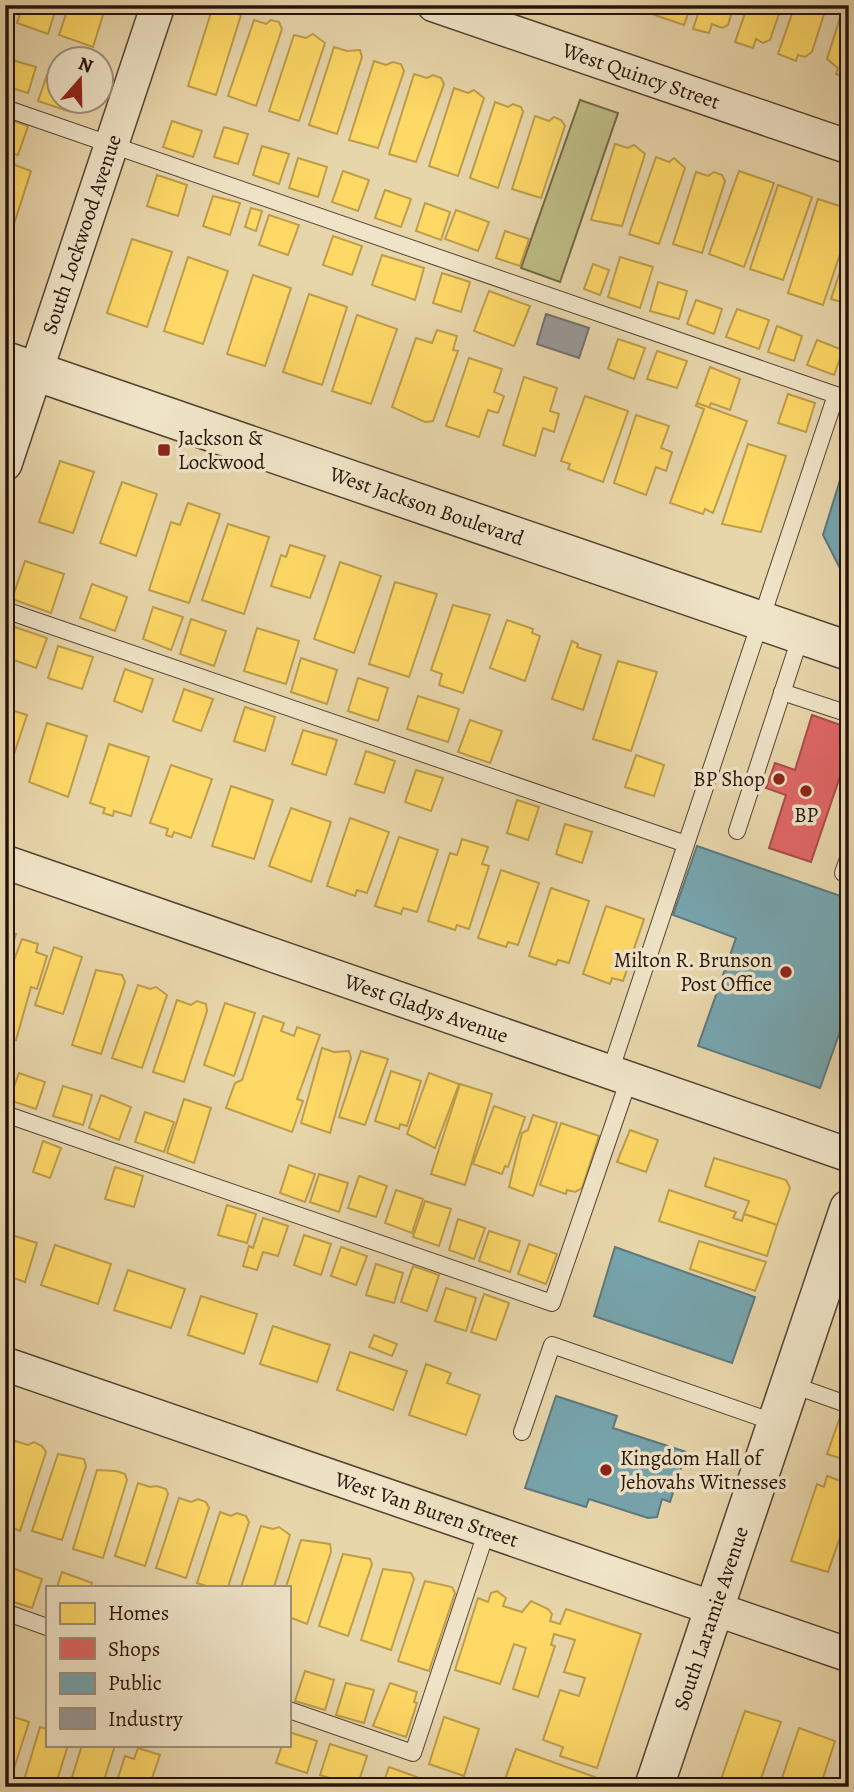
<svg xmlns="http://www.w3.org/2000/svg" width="854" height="1792" viewBox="0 0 854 1792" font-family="Alegreya,serif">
<rect width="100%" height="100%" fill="#e8d6ab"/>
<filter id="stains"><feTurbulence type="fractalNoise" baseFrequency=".00286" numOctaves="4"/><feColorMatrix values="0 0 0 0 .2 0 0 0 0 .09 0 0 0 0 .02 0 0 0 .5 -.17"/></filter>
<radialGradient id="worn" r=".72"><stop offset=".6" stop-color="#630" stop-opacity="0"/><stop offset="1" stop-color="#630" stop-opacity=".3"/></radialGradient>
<path fill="#bdbc84" stroke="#726847" stroke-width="2" d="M 580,100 L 618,113 L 560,282 L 521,268 Z"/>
<g fill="#ffd966" stroke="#be9e4a" stroke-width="2">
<path d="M 23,5 L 57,5 L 48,34 L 17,23 Z"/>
<path d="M 69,5 L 106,5 L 93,47 L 59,35 Z"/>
<path d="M 228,5 L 229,11 L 241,15 L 216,95 L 188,86 L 213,6 Z"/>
<path d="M 618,5 L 641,5 L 639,12 Z"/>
<path d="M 651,5 L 691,5 L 684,25 L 649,13 Z"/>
<path d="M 701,5 L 734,5 L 728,25 L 722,28 L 712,24 L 709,33 L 693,29 Z"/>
<path d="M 748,5 L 782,5 L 770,40 L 763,43 L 756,39 L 753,48 L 735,42 Z"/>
<path d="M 795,5 L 827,5 L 812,52 L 805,57 L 798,55 L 796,61 L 778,54 Z"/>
<path d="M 844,5 L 849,5 L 849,78 L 836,74 L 838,68 L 827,59 Z"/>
<path d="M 254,20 L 266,24 L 271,20 L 279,22 L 282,29 L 256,106 L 228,96 Z"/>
<path d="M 313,34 L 325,43 L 299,121 L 269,111 L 294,35 L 306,38 Z"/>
<path d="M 334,47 L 347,51 L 360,50 L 362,57 L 337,134 L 309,125 Z"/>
<path d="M 12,60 L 36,67 L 28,93 L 5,86 Z"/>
<path d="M 374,61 L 386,65 L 393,62 L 401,64 L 404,71 L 378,148 L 349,140 Z"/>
<path d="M 414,74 L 427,78 L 433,75 L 441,78 L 444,84 L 416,162 L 389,154 Z"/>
<path d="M 47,75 L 60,79 L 60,102 L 71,102 L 68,111 L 38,101 Z"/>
<path d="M 454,88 L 468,93 L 474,90 L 484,98 L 458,176 L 429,166 Z"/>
<path d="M 495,102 L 508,107 L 513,104 L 521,107 L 523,112 L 498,188 L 470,178 Z"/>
<path d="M 535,116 L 549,121 L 554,117 L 561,120 L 565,126 L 541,198 L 512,189 Z"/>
<path d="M 5,118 L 28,126 L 18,155 L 5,151 Z"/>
<path d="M 172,121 L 202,131 L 193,157 L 163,147 Z"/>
<path d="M 224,127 L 248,134 L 238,164 L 214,157 Z"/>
<path d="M 615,144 L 628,148 L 634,145 L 645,154 L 622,226 L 591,220 Z"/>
<path d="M 262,146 L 289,154 L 279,184 L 253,175 Z"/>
<path d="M 656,157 L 669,162 L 674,158 L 685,168 L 659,244 L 629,234 Z"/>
<path d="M 298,158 L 327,167 L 318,197 L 289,188 Z"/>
<path d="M 7,162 L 31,171 L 5,252 L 5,170 Z"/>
<path d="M 343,171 L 369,180 L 358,211 L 332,202 Z"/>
<path d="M 739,171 L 774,183 L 744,267 L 709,254 Z"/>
<path d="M 696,172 L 708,176 L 714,172 L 722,175 L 725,181 L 702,253 L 673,244 Z"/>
<path d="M 157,175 L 187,185 L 178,216 L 147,206 Z"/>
<path d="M 778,185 L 812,197 L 783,280 L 750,269 Z"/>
<path d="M 385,190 L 411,199 L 401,227 L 375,218 Z"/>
<path d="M 213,196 L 240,203 L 230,235 L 203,226 Z"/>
<path d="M 818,199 L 849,209 L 849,227 L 823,305 L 788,293 Z"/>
<path d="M 425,203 L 450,212 L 441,240 L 416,231 Z"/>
<path d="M 251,208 L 262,211 L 256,231 L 245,227 Z"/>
<path d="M 456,210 L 489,222 L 478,251 L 445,239 Z"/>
<path d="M 269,215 L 299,225 L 288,255 L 259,245 Z"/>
<path d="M 505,231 L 529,239 L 520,266 L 496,258 Z"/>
<path d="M 333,236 L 362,246 L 352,275 L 323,265 Z"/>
<path d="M 132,239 L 172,252 L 147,327 L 107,313 Z"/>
<path d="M 849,244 L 849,304 L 831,299 Z"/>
<path d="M 382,255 L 424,268 L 415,300 L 372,285 Z"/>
<path d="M 188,257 L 228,271 L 203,344 L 164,331 Z"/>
<path d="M 620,257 L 653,267 L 640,308 L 608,297 Z"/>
<path d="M 593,264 L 609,270 L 600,295 L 584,289 Z"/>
<path d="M 442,273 L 470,282 L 461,312 L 433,303 Z"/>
<path d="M 253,275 L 291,288 L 265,366 L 227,354 Z"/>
<path d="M 658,282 L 687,291 L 679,319 L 650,311 Z"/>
<path d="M 489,291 L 530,306 L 514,346 L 474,331 Z"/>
<path d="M 309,294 L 347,307 L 322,385 L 283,372 Z"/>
<path d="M 696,300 L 722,309 L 714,334 L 687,324 Z"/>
<path d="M 737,309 L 769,320 L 759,349 L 726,337 Z"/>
<path d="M 357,315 L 397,329 L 371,404 L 332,391 Z"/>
<path d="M 777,326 L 802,336 L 794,361 L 768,352 Z"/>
<path d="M 437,330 L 457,336 L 453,350 L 458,351 L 433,421 L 425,422 L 392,407 L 416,338 L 432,343 Z"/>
<path d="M 618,339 L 645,348 L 634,379 L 608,369 Z"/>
<path d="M 817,340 L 843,350 L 834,375 L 807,365 Z"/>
<path d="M 657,351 L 687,361 L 677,388 L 647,379 Z"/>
<path d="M 469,358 L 502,369 L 494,392 L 504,396 L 498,413 L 488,410 L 479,437 L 446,426 Z"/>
<path d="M 710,367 L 740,379 L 730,410 L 711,403 L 709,408 L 697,403 Z"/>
<path d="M 524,377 L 557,388 L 550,411 L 559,414 L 554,432 L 543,428 L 535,456 L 503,445 Z"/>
<path d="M 788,394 L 815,403 L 806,432 L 778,423 Z"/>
<path d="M 585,396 L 628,411 L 603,482 L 568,469 L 570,464 L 561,461 Z"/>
<path d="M 697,403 L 747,421 L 713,513 L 705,509 L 703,514 L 670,503 L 704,409 L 696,406 Z"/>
<path d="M 636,415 L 669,426 L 661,448 L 672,452 L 666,471 L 656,467 L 646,495 L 614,483 Z"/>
<path d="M 748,444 L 786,456 L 761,532 L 722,524 Z"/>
<path d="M 60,461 L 94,472 L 73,533 L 39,522 Z"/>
<path d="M 122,482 L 157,494 L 136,556 L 100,543 Z"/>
<path d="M 188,503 L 220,514 L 189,603 L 149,590 L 171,522 L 180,525 Z"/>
<path d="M 228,524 L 269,537 L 244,614 L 202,600 Z"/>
<path d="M 290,545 L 325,556 L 310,598 L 271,586 L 281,555 L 286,557 Z"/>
<path d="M 25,561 L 64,574 L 51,613 L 12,599 Z"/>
<path d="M 340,562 L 381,576 L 354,653 L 314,639 Z"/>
<path d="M 395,582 L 437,594 L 409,677 L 369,664 Z"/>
<path d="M 92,584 L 127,597 L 115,631 L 80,618 Z"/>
<path d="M 453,605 L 490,615 L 463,693 L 439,685 L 442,674 L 431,670 Z"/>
<path d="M 153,607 L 183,617 L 171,650 L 143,639 Z"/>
<path d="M 191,619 L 226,631 L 214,666 L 180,654 Z"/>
<path d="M 507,620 L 533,629 L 532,633 L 540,636 L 525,681 L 490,668 Z"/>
<path d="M 15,627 L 47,638 L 36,668 L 5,657 Z"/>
<path d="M 257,628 L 299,641 L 286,684 L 244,671 Z"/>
<path d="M 572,641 L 578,644 L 577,647 L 601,655 L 583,710 L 552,699 Z"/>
<path d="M 58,646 L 93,657 L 82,689 L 48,678 Z"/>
<path d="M 301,658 L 337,670 L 327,704 L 291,692 Z"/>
<path d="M 618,661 L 657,672 L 631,751 L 593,739 Z"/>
<path d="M 125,669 L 153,679 L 142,712 L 114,701 Z"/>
<path d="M 358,678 L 388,688 L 378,721 L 348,711 Z"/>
<path d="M 184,689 L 213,699 L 201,731 L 173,721 Z"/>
<path d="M 418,696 L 459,709 L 448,742 L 407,729 Z"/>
<path d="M 245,707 L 275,717 L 265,751 L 234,741 Z"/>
<path d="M 5,708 L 27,715 L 7,775 L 5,775 Z"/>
<path d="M 470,720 L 502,731 L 490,763 L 458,752 Z"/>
<path d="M 47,723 L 87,736 L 68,797 L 29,782 Z"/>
<path d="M 303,730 L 337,740 L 326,775 L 292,764 Z"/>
<path d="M 109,744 L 149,757 L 131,816 L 114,811 L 113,816 L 103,813 L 105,808 L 90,803 Z"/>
<path d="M 366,751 L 395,761 L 384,793 L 355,784 Z"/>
<path d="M 636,755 L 664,765 L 654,796 L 625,787 Z"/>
<path d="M 171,765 L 212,779 L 191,838 L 174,832 L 172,837 L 166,835 L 168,829 L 150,823 Z"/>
<path d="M 416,770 L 443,778 L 431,811 L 405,802 Z"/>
<path d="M 231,786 L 273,800 L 254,859 L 212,846 Z"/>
<path d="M 517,800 L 539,807 L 528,840 L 507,833 Z"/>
<path d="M 291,808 L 331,822 L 311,882 L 269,866 Z"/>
<path d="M 350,818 L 389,832 L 367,893 L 357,890 L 355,896 L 327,886 Z"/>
<path d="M 565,824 L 592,832 L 582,863 L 556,854 Z"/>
<path d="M 399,837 L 438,850 L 417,912 L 403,908 L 401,914 L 375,906 Z"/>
<path d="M 462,839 L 488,847 L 482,864 L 489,866 L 469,929 L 457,925 L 455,930 L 428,921 L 450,853 L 457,855 Z"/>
<path d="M 501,870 L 539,883 L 518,945 L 508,942 L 506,947 L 478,938 Z"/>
<path d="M 551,888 L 589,901 L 569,963 L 558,960 L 556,965 L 529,956 Z"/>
<path d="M 606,906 L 644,919 L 623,981 L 612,978 L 610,984 L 583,974 Z"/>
<path d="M 5,931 L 16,934 L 5,968 Z"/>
<path d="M 22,939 L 38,944 L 36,952 L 47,956 L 37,989 L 31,987 L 16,1040 L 5,1037 L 5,984 Z"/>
<path d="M 54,947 L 82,957 L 63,1014 L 35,1005 Z"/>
<path d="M 96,970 L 122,975 L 125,982 L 101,1054 L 72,1045 Z"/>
<path d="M 138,985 L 150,989 L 156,987 L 167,995 L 142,1068 L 112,1058 Z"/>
<path d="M 177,1000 L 191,1005 L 197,1001 L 206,1004 L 207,1011 L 184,1082 L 153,1072 Z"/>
<path d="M 225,1003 L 255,1013 L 234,1076 L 204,1065 Z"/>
<path d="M 263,1016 L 284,1023 L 281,1031 L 294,1036 L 297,1027 L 320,1035 L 297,1099 L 303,1101 L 292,1132 L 226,1108 L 235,1083 L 242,1080 Z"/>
<path d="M 322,1048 L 334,1052 L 349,1051 L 351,1058 L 330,1133 L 301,1123 Z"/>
<path d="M 361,1051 L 388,1059 L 365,1125 L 339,1117 Z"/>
<path d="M 391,1071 L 421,1081 L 407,1126 L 400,1124 L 399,1129 L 375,1121 Z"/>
<path d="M 19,1073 L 45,1082 L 36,1109 L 9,1100 Z"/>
<path d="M 429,1073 L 459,1084 L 435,1148 L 407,1134 Z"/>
<path d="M 460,1084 L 492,1094 L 465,1185 L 431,1174 Z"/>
<path d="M 63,1086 L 92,1095 L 83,1125 L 53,1116 Z"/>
<path d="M 101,1095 L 131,1107 L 119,1140 L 89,1128 Z"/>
<path d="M 184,1099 L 211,1108 L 194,1163 L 167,1153 Z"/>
<path d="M 494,1106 L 525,1117 L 508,1167 L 505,1166 L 502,1174 L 473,1164 Z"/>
<path d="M 145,1112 L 174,1122 L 164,1152 L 135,1142 Z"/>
<path d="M 533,1115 L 557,1123 L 533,1196 L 509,1187 L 522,1133 L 528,1130 Z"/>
<path d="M 561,1123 L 599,1136 L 582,1188 L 575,1192 L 567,1190 L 566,1194 L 540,1185 Z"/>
<path d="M 630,1130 L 658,1140 L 646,1172 L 617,1162 Z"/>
<path d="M 43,1141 L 61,1148 L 50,1178 L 33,1172 Z"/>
<path d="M 714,1158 L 786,1180 L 790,1188 L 777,1225 L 744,1214 L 749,1201 L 705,1186 Z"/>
<path d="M 289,1165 L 315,1174 L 305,1202 L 280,1193 Z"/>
<path d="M 115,1167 L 143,1176 L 134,1207 L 105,1199 Z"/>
<path d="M 319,1174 L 348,1183 L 339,1212 L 310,1202 Z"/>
<path d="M 359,1176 L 387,1186 L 376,1217 L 348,1208 Z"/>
<path d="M 396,1190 L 423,1199 L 412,1233 L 385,1223 Z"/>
<path d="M 669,1190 L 736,1212 L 733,1218 L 742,1221 L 744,1214 L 777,1225 L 767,1256 L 659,1221 Z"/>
<path d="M 425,1201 L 451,1209 L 439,1246 L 413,1237 Z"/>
<path d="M 227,1205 L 256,1214 L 247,1243 L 218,1235 Z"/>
<path d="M 263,1218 L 288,1226 L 278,1256 L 263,1252 L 257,1270 L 243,1266 L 249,1246 L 253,1248 Z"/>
<path d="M 458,1219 L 485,1228 L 474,1259 L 449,1250 Z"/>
<path d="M 489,1231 L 520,1241 L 510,1272 L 479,1261 Z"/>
<path d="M 5,1233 L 37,1243 L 25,1282 L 5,1275 Z"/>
<path d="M 304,1235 L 331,1244 L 321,1275 L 294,1265 Z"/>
<path d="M 699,1241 L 766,1262 L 755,1291 L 690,1269 Z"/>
<path d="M 529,1244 L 557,1254 L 546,1284 L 518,1274 Z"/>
<path d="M 55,1245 L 111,1264 L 98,1304 L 41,1285 Z"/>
<path d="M 341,1247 L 367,1256 L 356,1285 L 331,1276 Z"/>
<path d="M 376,1264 L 403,1273 L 394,1303 L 366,1295 Z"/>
<path d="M 413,1266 L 439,1275 L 427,1311 L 401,1302 Z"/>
<path d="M 128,1270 L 185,1289 L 171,1328 L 114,1310 Z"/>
<path d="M 446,1288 L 476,1298 L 466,1331 L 435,1321 Z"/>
<path d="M 484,1294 L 509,1303 L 496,1340 L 471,1332 Z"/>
<path d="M 201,1296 L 257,1314 L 244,1354 L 188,1335 Z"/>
<path d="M 273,1326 L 330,1345 L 317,1382 L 260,1364 Z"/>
<path d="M 374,1335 L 397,1344 L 392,1356 L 369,1347 Z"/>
<path d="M 350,1352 L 407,1371 L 393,1410 L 337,1390 Z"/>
<path d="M 426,1364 L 451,1373 L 447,1383 L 480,1395 L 466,1435 L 409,1415 Z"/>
<path d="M 839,1420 L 849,1423 L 849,1461 L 827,1454 Z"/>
<path d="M 15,1441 L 28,1445 L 34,1442 L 42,1446 L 46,1452 L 20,1531 L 5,1525 L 5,1472 Z"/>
<path d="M 58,1454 L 84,1459 L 86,1466 L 62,1540 L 32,1531 Z"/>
<path d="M 97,1470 L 116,1471 L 125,1474 L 127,1480 L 103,1558 L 73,1549 Z"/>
<path d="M 827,1476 L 849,1484 L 849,1511 L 828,1572 L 791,1561 L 817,1484 L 824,1487 Z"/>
<path d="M 138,1483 L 150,1487 L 157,1486 L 166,1489 L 168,1494 L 145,1566 L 115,1556 Z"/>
<path d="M 179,1498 L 191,1502 L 198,1499 L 206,1502 L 209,1508 L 186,1578 L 156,1568 Z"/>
<path d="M 220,1512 L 231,1516 L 237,1513 L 246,1516 L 249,1522 L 228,1587 L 209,1587 L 197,1583 Z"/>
<path d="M 261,1526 L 273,1529 L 279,1527 L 290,1535 L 274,1587 L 241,1587 Z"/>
<path d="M 301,1540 L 330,1544 L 331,1552 L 307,1624 L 289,1617 L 289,1587 L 286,1587 Z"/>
<path d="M 343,1554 L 370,1559 L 372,1564 L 348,1636 L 319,1626 Z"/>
<path d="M 12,1568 L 42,1579 L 32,1608 L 5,1599 L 5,1586 Z"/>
<path d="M 383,1569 L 411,1573 L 414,1579 L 391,1650 L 361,1640 Z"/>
<path d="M 62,1572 L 92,1583 L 91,1587 L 57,1587 Z"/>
<path d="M 425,1581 L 452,1587 L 455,1593 L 429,1671 L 398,1661 Z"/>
<path d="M 497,1591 L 506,1598 L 503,1606 L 522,1612 L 531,1601 L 548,1609 L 552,1614 L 550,1621 L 560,1624 L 566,1609 L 641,1634 L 597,1768 L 560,1756 L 563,1747 L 543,1740 L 560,1690 L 579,1696 L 585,1678 L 564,1672 L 575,1640 L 554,1634 L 551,1645 L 555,1646 L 538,1697 L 513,1689 L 526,1648 L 514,1644 L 500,1684 L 455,1670 L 478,1598 L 488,1602 L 491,1593 Z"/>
<path d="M 305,1671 L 334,1680 L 325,1710 L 295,1701 Z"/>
<path d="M 346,1683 L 374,1690 L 364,1723 L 336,1715 Z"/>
<path d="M 390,1683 L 417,1692 L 414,1702 L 417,1703 L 406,1737 L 373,1726 Z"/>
<path d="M 745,1711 L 781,1722 L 758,1787 L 724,1787 L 719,1785 Z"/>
<path d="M 5,1714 L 29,1722 L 8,1787 L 5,1787 Z"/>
<path d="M 444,1717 L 479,1729 L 464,1776 L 429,1764 Z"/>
<path d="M 40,1727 L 47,1729 L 47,1745 L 68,1745 L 55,1787 L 22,1787 Z"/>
<path d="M 799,1728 L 835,1741 L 820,1787 L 779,1787 Z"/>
<path d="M 289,1732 L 317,1741 L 307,1773 L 276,1763 L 282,1745 L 289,1745 Z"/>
<path d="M 330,1744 L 367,1756 L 357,1787 L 320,1775 Z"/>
<path d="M 82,1745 L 115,1745 L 102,1787 L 69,1787 Z"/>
<path d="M 138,1748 L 160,1755 L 149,1787 L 115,1787 L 125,1756 L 134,1759 Z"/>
<path d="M 516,1749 L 595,1777 L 591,1787 L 518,1787 L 504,1782 Z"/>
<path d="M 389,1767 L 417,1777 L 414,1787 L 382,1787 Z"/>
</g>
<path fill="#e06666" stroke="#a84d4a" stroke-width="2" d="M 812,715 L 849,728 L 849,750 L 811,862 L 769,848 L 786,795 L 766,788 L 775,763 L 795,770 Z"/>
<g fill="#76a5af" stroke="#5e797e" stroke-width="2">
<path d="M 849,473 L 849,586 L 823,535 L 841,477 Z"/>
<path d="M 697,846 L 849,899 L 849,1006 L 820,1088 L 698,1046 L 736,938 L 673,915 Z"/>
<path d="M 615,1247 L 755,1297 L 732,1363 L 594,1316 Z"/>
<path d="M 556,1396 L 617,1416 L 613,1428 L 686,1452 L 670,1502 L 662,1499 L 657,1517 L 648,1518 L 589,1499 L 586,1507 L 525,1488 Z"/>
</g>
<path fill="#999" stroke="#76716e" stroke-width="2" d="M 546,314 L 589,328 L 579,358 L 537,344 Z"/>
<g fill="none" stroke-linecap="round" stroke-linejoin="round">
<g stroke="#564432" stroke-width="18">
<g id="service">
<path d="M 5,108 L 836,395 L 610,1072"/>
<path d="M 5,610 L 686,844"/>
<path d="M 782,692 L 849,714"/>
<path d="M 737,831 L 801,635"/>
<path d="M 849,856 L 843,873 L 849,875"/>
<path d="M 5,1114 L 552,1303 L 629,1079"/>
<path d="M 790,1384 L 849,1405"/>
<path d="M 522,1432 L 552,1345 L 776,1423"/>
<path d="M 5,1612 L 47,1627"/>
<path d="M 289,1710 L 413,1753 L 487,1530"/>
</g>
</g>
<g stroke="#564432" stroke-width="36">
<g id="minor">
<path id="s1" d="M 434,5 L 849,147"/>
<path id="s2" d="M 5,464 L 158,5"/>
<path id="s3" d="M 5,862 L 849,1155"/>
<path id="s4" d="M 5,1364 L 849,1655"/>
</g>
</g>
<g stroke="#564432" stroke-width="41">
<g id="tertiary">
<path id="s5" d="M 5,361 L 849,651"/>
<path id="s6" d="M 654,1787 L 849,1209"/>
</g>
</g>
<use href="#service" stroke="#f0e4c8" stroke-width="16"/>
<use href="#minor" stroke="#f0e4c8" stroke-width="33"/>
<use href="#tertiary" stroke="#f0e4c8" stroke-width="38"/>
</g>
<g fill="#8f2418" stroke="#f0e4c8" stroke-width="2.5">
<rect x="157" y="443" width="14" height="14" rx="3.5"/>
<circle cx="779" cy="779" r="7"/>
<circle cx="806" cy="791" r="7"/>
<circle cx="786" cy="972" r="7"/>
<circle cx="606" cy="1470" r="7"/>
</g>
<g text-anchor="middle" stroke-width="7" stroke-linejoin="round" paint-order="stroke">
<g font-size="21" fill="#26130a" stroke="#f0e4c8">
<text dy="7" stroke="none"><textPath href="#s1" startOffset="219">West Quincy Street</textPath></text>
<text dy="7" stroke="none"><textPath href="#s2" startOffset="242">South Lockwood Avenue</textPath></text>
<text dy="7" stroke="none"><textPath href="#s5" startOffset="446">West Jackson Boulevard</textPath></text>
<text dy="7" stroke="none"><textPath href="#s3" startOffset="446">West Gladys Avenue</textPath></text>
<text dy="7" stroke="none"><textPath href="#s4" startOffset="446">West Van Buren Street</textPath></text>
<text dy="7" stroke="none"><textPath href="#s6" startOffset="178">South Laramie Avenue</textPath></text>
</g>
<g font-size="21" fill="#26130a" stroke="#f0e4c8" text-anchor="start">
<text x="178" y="445">Jackson &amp;<tspan x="178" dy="24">Lockwood</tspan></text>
<text x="765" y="786" text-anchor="end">BP Shop</text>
<text x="806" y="822" text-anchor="middle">BP</text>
<text x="772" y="967" text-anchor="end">Milton R. Brunson<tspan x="772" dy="24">Post Office</tspan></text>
<text x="620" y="1465">Kingdom Hall of<tspan x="620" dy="24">Jehovahs Witnesses</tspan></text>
</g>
</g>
<rect width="854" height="1792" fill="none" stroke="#e8d6ab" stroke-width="28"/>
<rect x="7" y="7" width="840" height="1778" fill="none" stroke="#26130a" stroke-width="3.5"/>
<rect x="14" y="14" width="826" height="1764" fill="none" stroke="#26130a" stroke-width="2"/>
<rect x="46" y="1586" width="245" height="161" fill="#f0e4c8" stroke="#9f907c" stroke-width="2"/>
<rect x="60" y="1603" width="35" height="21" fill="#ffd966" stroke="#9f907c" stroke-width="2"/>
<text x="108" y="1620" font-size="21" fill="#26130a">Homes</text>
<rect x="60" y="1638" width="35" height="21" fill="#e06666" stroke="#9f907c" stroke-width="2"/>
<text x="108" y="1656" font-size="21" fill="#26130a">Shops</text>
<rect x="60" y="1673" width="35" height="21" fill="#76a5af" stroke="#9f907c" stroke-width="2"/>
<text x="108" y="1690" font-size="21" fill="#26130a">Public</text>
<rect x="60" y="1708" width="35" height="21" fill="#999999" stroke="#9f907c" stroke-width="2"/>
<text x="108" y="1726" font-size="21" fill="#26130a">Industry</text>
<g transform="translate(80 80) rotate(20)"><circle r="33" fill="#f0e4c8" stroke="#9f907c" stroke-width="2"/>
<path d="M0-5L12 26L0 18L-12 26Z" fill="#8f2418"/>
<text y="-10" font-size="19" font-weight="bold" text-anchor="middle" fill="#26130a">N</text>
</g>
<rect width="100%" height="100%" filter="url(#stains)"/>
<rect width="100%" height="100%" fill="url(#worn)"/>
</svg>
